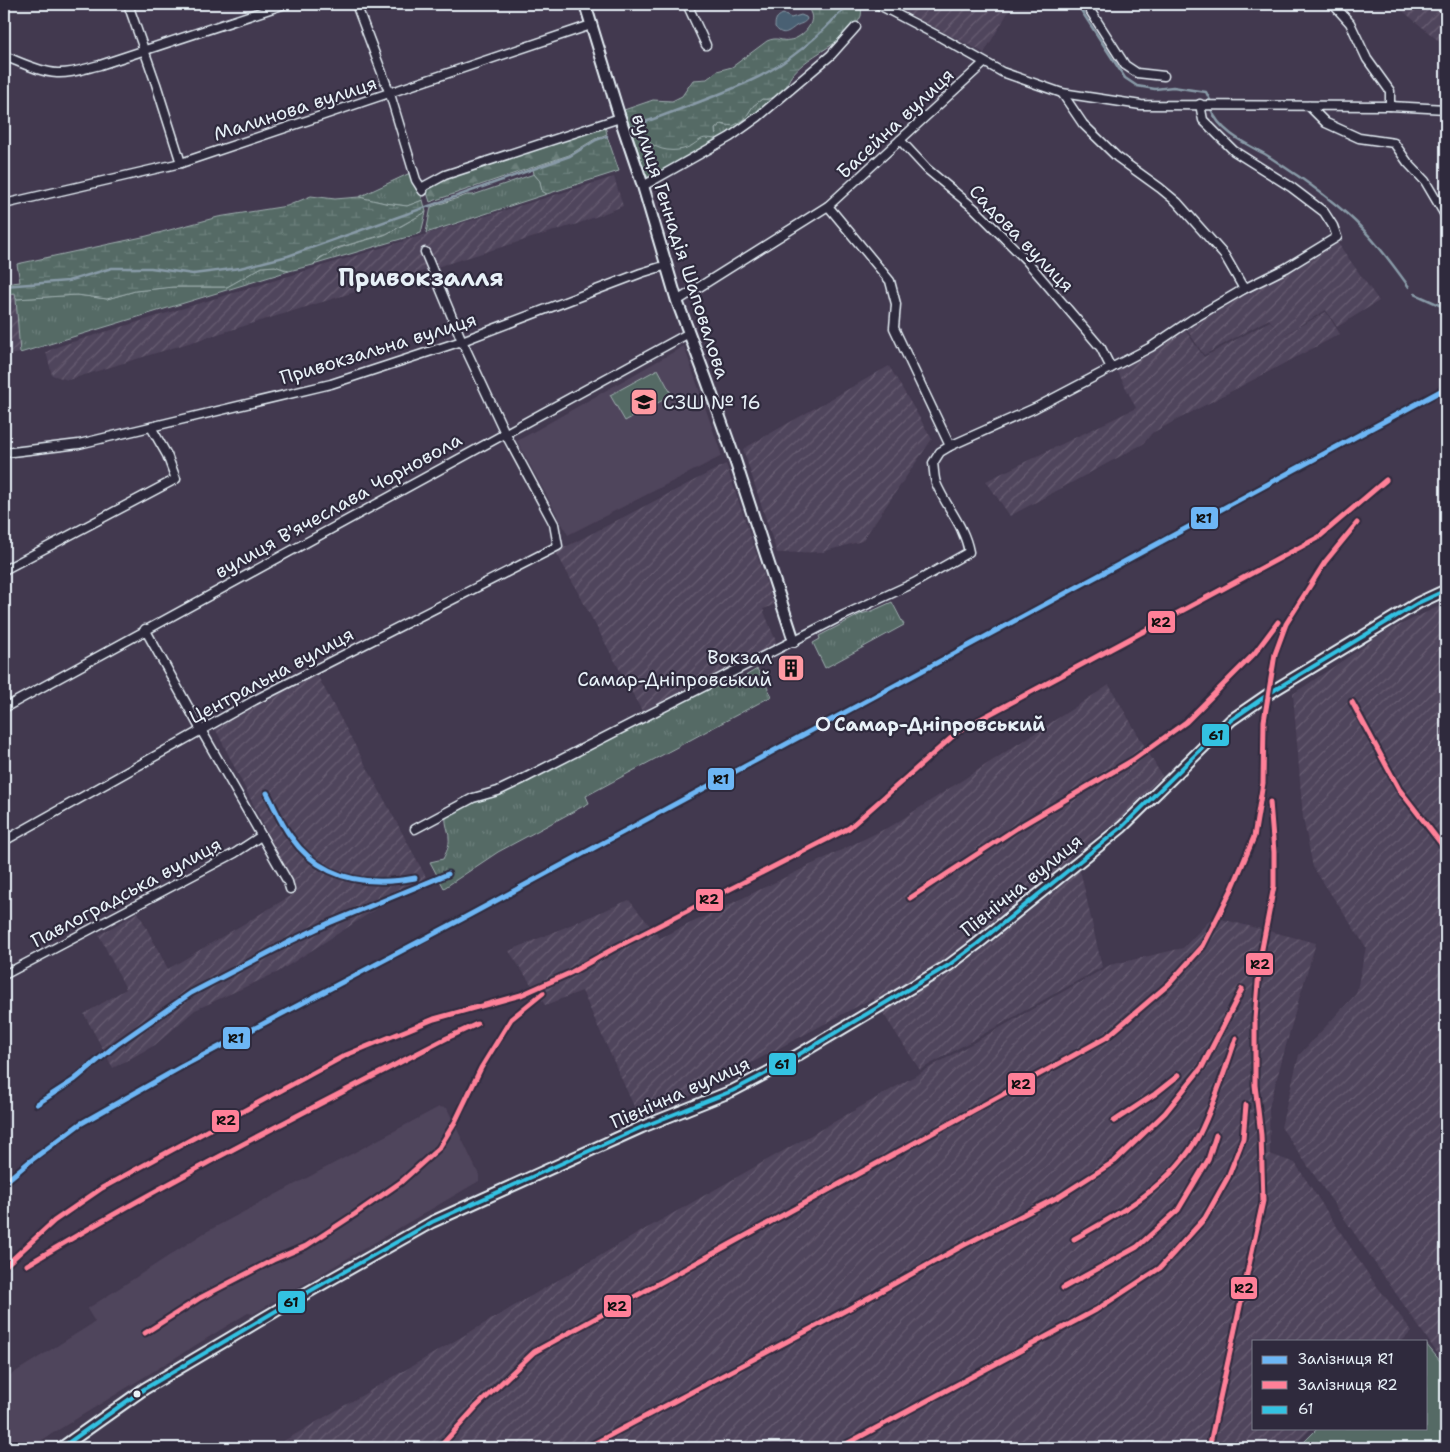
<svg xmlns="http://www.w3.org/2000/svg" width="1450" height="1452" viewBox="0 0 1450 1452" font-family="'Shantell Sans',sans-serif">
<defs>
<pattern id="industrial-furrows" width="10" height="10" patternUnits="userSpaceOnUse" patternTransform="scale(1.25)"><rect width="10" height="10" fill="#4f445b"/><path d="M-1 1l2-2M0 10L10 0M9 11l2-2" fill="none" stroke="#685f73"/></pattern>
<pattern id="grass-tufts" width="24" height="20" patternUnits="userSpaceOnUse" patternTransform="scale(1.25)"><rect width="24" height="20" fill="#546a65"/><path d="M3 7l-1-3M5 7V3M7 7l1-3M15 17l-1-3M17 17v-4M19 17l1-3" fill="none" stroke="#6d807c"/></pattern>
<pattern id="forest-firs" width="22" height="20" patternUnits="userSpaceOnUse" patternTransform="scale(1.25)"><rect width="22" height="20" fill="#546a65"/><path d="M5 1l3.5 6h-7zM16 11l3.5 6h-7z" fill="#6d807c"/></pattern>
<pattern id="wetland-marsh" width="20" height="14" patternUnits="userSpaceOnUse" patternTransform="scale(1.25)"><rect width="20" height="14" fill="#546a65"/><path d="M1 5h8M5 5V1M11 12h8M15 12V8" fill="none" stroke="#6d807c"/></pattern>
</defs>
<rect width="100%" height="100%" fill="#42394f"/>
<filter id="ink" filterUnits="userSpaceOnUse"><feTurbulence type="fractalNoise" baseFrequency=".02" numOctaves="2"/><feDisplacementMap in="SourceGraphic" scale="10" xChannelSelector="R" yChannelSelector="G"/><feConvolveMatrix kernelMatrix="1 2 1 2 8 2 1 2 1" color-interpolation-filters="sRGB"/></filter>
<g filter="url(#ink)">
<g fill="#4f445b">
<path d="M 684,346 L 722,456 L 568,535 L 517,441 Z"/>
<path d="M 439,1107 L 447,1108 L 479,1175 L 479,1181 L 253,1314 L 248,1313 L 29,1448 L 4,1448 L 4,1379 L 95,1322 L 87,1309 L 204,1233 Z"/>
</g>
<g fill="url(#industrial-furrows)">
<path d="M 890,4 L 1013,4 L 984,53 Z"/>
<path d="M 1396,4 L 1446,4 L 1446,47 L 1404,12 Z"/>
<path d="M 614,177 L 623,206 L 577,224 L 68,380 L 52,375 L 46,352 L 59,346 Z"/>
<path d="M 1337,242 L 1379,301 L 1337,327 L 1326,310 L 1282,336 L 1326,312 L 1340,334 L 1152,433 L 1143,444 L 1010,516 L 986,481 L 1136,408 L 1117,370 L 1185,330 L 1204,357 L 1270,321 L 1281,334 L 1269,319 L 1204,355 L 1185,327 Z"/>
<path d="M 16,293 L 20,353 L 4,356 L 4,294 Z"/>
<path d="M 889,366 L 932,439 L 862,541 L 822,552 L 777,553 L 743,449 Z"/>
<path d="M 726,464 L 774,605 L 763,609 L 777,644 L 643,713 L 556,552 Z"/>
<path d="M 1446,603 L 1446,1366 L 1281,1127 L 1299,1055 L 1356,994 L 1366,947 L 1313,867 L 1303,818 L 1293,694 L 1385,632 Z"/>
<path d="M 316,673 L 426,877 L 278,972 L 195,1010 L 155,1045 L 113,1068 L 84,1014 L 126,989 L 99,935 L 138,912 L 168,969 L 297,892 L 215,728 Z"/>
<path d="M 1109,685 L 1162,776 L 1119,820 L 1069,856 L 1081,874 L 1102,967 L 920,1070 L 873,998 L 641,1122 L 582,991 L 545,1005 L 509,951 L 629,900 L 660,938 L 893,825 Z"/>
<path d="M 1213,917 L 1316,943 L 1298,1002 L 1269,1107 L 1270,1154 L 1295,1163 L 1372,1280 L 1412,1331 L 1402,1341 L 1254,1341 L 1254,1428 L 1312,1428 L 1291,1448 L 272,1448 L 642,1231 L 1110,965 L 1183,948 Z"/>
</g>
<g fill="url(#grass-tufts)" stroke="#9eaeae">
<path d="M 762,99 L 770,100 L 747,121 L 722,138 L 654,178 L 649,178 L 645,173 L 631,129 L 645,137 L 652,144 L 691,146 C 699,140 703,135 714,139 L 716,133 L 715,129 L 721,124 L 728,126 L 744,120 L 753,106 Z"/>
<path d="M 410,173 L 423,200 L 407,206 L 385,203 L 359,197 Z"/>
<path d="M 534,174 L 540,181 L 542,191 L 547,194 L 426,233 L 431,207 L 467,195 L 473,195 Z"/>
<path d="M 426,212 L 421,233 L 313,265 C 331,246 359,243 384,235 C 398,229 412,219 426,212 Z"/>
<path d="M 275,266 L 289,271 L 20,353 L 16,299 L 77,295 L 107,299 L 135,291 L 173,287 L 227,287 L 262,267 Z"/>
<path d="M 892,602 L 904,625 L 825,668 L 813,643 L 820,639 L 819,636 L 861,614 L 872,611 Z"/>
<path d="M 757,669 L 772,696 L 586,796 L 589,803 L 498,852 L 444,888 L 430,862 L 443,859 C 446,853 450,845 449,838 C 449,830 445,825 446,817 C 471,799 504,790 532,777 C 595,748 657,715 719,683 L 742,678 Z"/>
</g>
<path fill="url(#forest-firs)" stroke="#9eaeae" d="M 605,126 L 607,134 L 595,139 L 569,155 L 430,202 L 426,189 L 443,179 Z"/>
<g fill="url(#wetland-marsh)" stroke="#9eaeae">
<path d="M 805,4 L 861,4 C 861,7 862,12 861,16 C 850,45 790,58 786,89 C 778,96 772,100 762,99 L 753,106 L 744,120 L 733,126 L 721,124 L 715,129 L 716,139 C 700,137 704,138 691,146 C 680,152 664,152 653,145 C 650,143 648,139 645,137 C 640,134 635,132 631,129 L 624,110 L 653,100 L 672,101 L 682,96 L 693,80 L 707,79 L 717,71 L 732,67 L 767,41 C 778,36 781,42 790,40 C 800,39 815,25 811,14 C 810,11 807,7 805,4 Z"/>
<path d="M 607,136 L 619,171 L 547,194 L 542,191 L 540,181 L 534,174 L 533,169 L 570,156 L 596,140 Z"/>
<path d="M 311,196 L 335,199 L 359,197 L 385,203 L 407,206 L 423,200 L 426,212 L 386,234 L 337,248 L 329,254 L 321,257 L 313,265 L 289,271 L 275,266 L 262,267 L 227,287 L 173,287 L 135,291 L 107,299 L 77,295 L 16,299 L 15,293 L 4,294 L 4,284 L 20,282 L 17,264 L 147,236 L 218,217 L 287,206 Z"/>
</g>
<g fill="#546a65" stroke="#9eaeae">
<path d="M 658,369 L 672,395 L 625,421 L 610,395 Z"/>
<path d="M 1426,1344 L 1446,1368 L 1446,1448 L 1298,1448 L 1318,1428 L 1426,1428 Z"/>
</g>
<path fill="#496173" stroke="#899ba8" d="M 783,14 L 791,18 L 801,15 L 806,17 L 807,19 C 804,24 801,23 796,26 C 788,32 783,37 775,27 C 775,20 776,17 783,14 Z"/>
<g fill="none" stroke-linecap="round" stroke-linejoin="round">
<g stroke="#899ba8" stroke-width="2.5">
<path d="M 1077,4 L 1125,78 L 1137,86 L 1155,89 L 1173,87 L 1206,92 L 1210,100"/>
<path d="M 1211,109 C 1219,131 1244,143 1263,153 C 1275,160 1287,169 1298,176 C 1315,188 1332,201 1347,214 C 1371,235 1391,262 1409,287"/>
<path d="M 629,128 C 669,113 711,99 750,81 C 788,64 821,35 848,4"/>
<path d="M 4,286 L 68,281 L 112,268 L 151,268 L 193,274 L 240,268 L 288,256 L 570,156 L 596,140 L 607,136"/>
<path d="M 1415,294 L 1446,308"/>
</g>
<g stroke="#e8f1f8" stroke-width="11">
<g id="minor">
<path d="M 128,4 L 156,84 L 181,163"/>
<path d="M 356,4 L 390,94 L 416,180 L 423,191"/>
<path d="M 687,4 L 706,45"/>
<path d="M 877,4 L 942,38 L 1002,72 L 1062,93 L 1141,105 L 1390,106 L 1446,109"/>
<path d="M 1086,4 L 1125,65 L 1137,73 L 1164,76"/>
<path d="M 1333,4 L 1350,23 L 1367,59 L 1390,91 L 1390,106"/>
<path d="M 4,56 C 20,62 39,72 57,73 C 71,74 87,68 100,65 L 285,4"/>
<path d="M 1062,93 L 1083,124 L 1117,157 L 1160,188 L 1177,202 L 1225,256 L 1244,289"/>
<path d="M 1309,106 L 1326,123 L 1359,138 L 1394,143 L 1408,163 L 1425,181 L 1445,215"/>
<path d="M 900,140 L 927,169 L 975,209 L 1025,259 L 1101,348 L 1111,368"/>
<path d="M 643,186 L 730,137 L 758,117 L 831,55 L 856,27"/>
<path d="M 421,188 L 445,175 L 620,118"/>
<path d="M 4,204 L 181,163 L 591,25"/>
<path d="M 828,206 L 890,281 L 896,304 L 894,328 L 950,446"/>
<path d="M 677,301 L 828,206 L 984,63"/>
<path d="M 4,453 L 79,444 L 331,384 L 462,341 L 641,273 L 667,265"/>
<path d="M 4,570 L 176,479 L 167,455 L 151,427"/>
<path d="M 145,629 L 201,730 L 288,882 L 290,889"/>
<path d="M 4,708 L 689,333"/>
<path d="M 415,829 L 473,798 L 498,791 L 521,780 L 842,616 L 914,583 L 969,552 C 964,525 946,507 936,483 C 934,477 934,469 933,463 L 940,452 L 950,446 L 1035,408 L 1151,347 L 1191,320 L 1244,289 L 1286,268 L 1337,237 L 1333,226 L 1324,212 L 1291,187 L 1234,151 L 1203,120 L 1200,104"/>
<path d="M 4,841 L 255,700 L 558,546 L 554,524 L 505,433 L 462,341 L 425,252"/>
<path d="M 4,975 L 235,853 L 261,836"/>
</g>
</g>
<g stroke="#e8f1f8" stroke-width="14">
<g id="tertiary">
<path d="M 585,4 L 619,115 L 643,186 L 677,301 L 707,381 L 734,457 L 794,641"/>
<path d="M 61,1448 L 144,1389 L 296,1299 L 432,1222 L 642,1127 L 732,1091 L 776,1068 L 949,965 L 977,944 L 1122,827 L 1231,720 L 1276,689 L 1418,603 L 1446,590"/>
</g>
</g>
<use href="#minor" stroke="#2f2a3d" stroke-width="8"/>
<use href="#tertiary" stroke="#2f2a3d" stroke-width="10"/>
<g stroke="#2f2a3d" stroke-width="8">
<path id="bus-1" d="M 61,1448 L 144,1389 L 296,1299 L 432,1222 L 642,1127 L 732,1091 L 776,1068 L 949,965 L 977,944 L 1122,827 L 1231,720 L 1276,689 L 1418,603 L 1446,590"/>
</g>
<use href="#bus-1" stroke="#33c2e2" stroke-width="4"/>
<g stroke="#2f2a3d" stroke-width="9">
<g id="rail-1">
<path d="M 267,793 C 275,808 281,824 291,837 C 321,880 366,887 415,878"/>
<path d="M 37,1104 L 74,1080 L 116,1045 L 191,993 L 291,941 L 329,923 L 448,874"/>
<path d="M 4,1183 L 29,1162 L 80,1124 L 181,1067 L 462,919 L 1446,388"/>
</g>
</g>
<g stroke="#2f2a3d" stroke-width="9">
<g id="rail-2">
<path d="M 1352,702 L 1399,789 L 1446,850"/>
<path d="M 910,898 L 1017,828 L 1133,760 L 1186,722 L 1254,654 L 1278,622"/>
<path d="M 1114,1121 L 1155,1094 L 1179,1075"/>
<path d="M 1074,1239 C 1121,1213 1173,1184 1199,1135 C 1214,1105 1225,1070 1236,1038"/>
<path d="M 27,1265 C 163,1183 306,1111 447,1038 L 477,1024"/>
<path d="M 4,1267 L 54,1221 L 102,1188 L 346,1055 L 434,1019 L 521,995 L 570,973 L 613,949 L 849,828 L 960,730 L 1319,537 L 1386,480"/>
<path d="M 1063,1288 L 1137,1247 L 1178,1210 L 1208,1160 L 1216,1135"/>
<path d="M 145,1333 L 200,1298 L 273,1260 L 306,1246 L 355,1214 L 401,1182 L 439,1148 L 455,1122 L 481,1068 L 511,1019 L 543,993"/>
<path d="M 439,1448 L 477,1406 L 534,1352 L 1107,1037 L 1169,984 L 1203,946 L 1232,889 L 1254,837 L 1263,783 L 1264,721 L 1275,654 L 1286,624 L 1325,562 L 1357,523"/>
<path d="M 586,1448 L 850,1308 L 964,1245 L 1060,1196 L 1115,1161 L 1165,1113 L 1202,1067 L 1242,989"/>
<path d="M 839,1448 L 1096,1310 L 1160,1268 L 1205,1218 L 1228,1177 L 1243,1139 L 1246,1105"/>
<path d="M 1209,1448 L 1263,1201 L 1261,1135 L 1255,1085 L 1255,1019 L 1260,959 L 1274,886 L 1274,852 L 1270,802"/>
</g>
</g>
<use href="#rail-1" stroke="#6db6f5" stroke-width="5"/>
<use href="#rail-2" stroke="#ff8098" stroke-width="5"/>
</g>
</g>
<defs>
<g id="school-square" transform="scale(1.4375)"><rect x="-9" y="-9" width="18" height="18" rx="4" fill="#ff9aa2" stroke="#2f2a3d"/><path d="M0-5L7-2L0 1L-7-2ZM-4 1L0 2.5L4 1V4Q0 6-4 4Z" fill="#111"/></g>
<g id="building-square" transform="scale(1.4375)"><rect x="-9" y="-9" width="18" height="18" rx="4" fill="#ff9aa2" stroke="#2f2a3d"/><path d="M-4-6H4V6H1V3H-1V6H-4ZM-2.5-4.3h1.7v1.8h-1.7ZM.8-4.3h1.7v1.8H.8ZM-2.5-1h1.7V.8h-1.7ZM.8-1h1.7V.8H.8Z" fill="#111"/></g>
</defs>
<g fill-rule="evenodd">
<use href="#school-square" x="644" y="402"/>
<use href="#building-square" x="791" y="668"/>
</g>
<circle fill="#2f2a3d" stroke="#e8f1f8" stroke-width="2.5" cx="823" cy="724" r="6"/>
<circle fill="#e8f1f8" stroke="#2f2a3d" stroke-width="2" cx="137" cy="1394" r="4.5"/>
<g text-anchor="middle" stroke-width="4.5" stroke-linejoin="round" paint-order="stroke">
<g font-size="19" fill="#e8f1f8" stroke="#2f2a3d">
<text transform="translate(295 108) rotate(-18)" y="7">Малинова вулиця</text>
<text transform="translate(895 123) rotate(-43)" y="7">Басейна вулиця</text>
<text transform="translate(1022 238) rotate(46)" y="7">Садова вулиця</text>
<text transform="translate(681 246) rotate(72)" y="7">вулиця Геннадія Шаповалова</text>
<text transform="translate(378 348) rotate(-17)" y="7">Привокзальна вулиця</text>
<text transform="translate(338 505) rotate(-29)" y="7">вулиця В'ячеслава Чорновола</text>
<text transform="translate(271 675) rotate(-28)" y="7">Центральна вулиця</text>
<text transform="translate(1021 885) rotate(-39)" y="7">Північна вулиця</text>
<text transform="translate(126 892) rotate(-28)" y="7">Павлоградська вулиця</text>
<text transform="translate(680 1092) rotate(-24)" y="7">Північна вулиця</text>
</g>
<g font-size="19" fill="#e8f1f8" stroke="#2f2a3d" text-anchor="start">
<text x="663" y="409">СЗШ № 16</text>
<text x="772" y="664" text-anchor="end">Вокзал<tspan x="772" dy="22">Самар-Дніпровський</tspan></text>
</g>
<g font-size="19" font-weight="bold" fill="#e8f1f8" stroke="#2f2a3d" text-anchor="start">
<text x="834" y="731">Самар-Дніпровський</text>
</g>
<g font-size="24" font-weight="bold" fill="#e8f1f8" stroke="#2f2a3d">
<text x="421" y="286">Привокзалля</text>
</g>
</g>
<g stroke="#2f2a3d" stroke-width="2">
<rect x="1190" y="506" width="29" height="24" rx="5" fill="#6db6f5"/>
<rect x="1147" y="610" width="29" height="24" rx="5" fill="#ff8098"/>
<rect x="1201" y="723" width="29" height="24" rx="5" fill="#33c2e2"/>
<rect x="707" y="767" width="28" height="24" rx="5" fill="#6db6f5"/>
<rect x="695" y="888" width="29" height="24" rx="5" fill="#ff8098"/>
<rect x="1245" y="952" width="29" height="24" rx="5" fill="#ff8098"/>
<rect x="222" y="1026" width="29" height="24" rx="5" fill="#6db6f5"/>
<rect x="768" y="1052" width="29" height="24" rx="5" fill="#33c2e2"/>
<rect x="1007" y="1072" width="29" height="24" rx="5" fill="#ff8098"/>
<rect x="211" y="1109" width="29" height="24" rx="5" fill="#ff8098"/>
<rect x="1230" y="1276" width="28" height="24" rx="5" fill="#ff8098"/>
<rect x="277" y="1290" width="29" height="24" rx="5" fill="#33c2e2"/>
<rect x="603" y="1294" width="29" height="24" rx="5" fill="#ff8098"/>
</g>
<g font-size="14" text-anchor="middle" font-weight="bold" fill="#111">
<text x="1204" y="523">R1</text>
<text x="1161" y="627">R2</text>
<text x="1216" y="740">61</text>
<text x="721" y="784">R1</text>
<text x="709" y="904">R2</text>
<text x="1260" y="969">R2</text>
<text x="236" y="1043">R1</text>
<text x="782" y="1069">61</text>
<text x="1021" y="1089">R2</text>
<text x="226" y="1125">R2</text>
<text x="1244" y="1293">R2</text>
<text x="291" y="1307">61</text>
<text x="617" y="1311">R2</text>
</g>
<rect width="1450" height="1452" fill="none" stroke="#2f2a3d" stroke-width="20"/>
<rect x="10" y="10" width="1430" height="1432" fill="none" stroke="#e8f1f8" stroke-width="2" filter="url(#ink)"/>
<rect x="1252" y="1340" width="175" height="90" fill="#2f2a3d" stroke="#797a88"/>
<rect x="1262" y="1356" width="25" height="8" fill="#6db6f5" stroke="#797a88"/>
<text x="1298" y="1364" font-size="15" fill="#e8f1f8">Залізниця R1</text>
<rect x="1262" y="1381" width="25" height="8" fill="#ff8098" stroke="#797a88"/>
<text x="1298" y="1390" font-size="15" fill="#e8f1f8">Залізниця R2</text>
<rect x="1262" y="1406" width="25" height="8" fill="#33c2e2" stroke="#797a88"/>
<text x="1298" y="1414" font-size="15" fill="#e8f1f8">61</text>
</svg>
